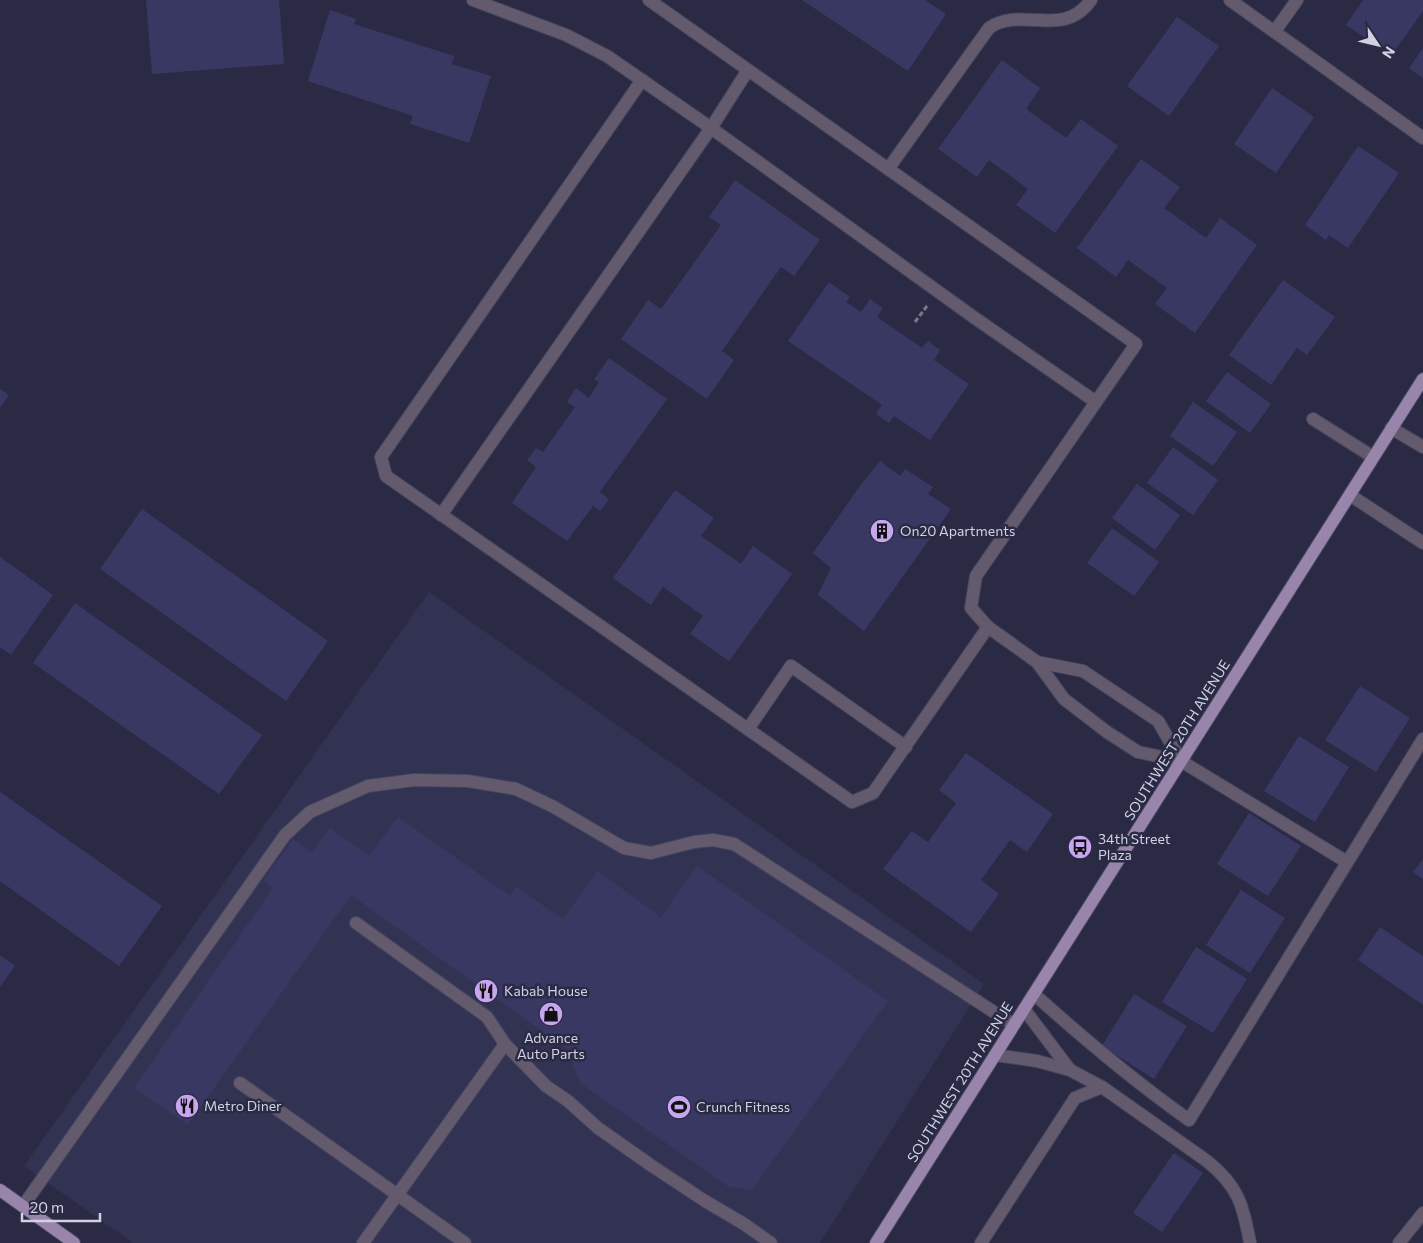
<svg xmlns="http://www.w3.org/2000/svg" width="1423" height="1243" viewBox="0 0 1423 1243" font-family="Commissioner,sans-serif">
<rect width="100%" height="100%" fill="#2a2a45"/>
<path fill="#323253" d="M 429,592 L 984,984 L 820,1243 L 133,1243 L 24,1166 Z"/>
<g fill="#393863">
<path d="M 146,0 L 279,0 L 284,64 L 152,74 Z"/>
<path d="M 802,0 L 925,0 L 946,14 L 908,71 Z"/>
<path d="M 1363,0 L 1423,0 L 1423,11 L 1391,56 L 1346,25 Z"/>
<path d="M 330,10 L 356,19 L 354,24 L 454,56 L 452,64 L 491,76 L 469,143 L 410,124 L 413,116 L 308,81 Z"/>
<path d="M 1177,17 L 1219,46 L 1169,116 L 1127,86 Z"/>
<path d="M 1423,48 L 1423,78 L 1409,68 Z"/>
<path d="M 1002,60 L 1040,88 L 1026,109 L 1066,138 L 1081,119 L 1118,146 L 1055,233 L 1016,205 L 1028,189 L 989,160 L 977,177 L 938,149 Z"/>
<path d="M 1272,88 L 1314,117 L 1276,173 L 1234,144 Z"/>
<path d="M 1358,146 L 1399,173 L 1348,248 L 1329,235 L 1326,240 L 1305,225 Z"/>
<path d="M 1141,159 L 1180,187 L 1164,208 L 1206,238 L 1220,218 L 1257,245 L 1195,333 L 1155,304 L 1167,288 L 1128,260 L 1116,277 L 1077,248 Z"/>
<path d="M 735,180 L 820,240 L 794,276 L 781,267 L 722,351 L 734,360 L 707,399 L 621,339 L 648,300 L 661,309 L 721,225 L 709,217 Z"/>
<path d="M 1283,280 L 1335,317 L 1307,355 L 1297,348 L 1271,385 L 1229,355 Z"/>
<path d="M 829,282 L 850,297 L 846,302 L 861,312 L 870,299 L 883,308 L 877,317 L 922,348 L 928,341 L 940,350 L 934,360 L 969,384 L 930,440 L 894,416 L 889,423 L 876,414 L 882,405 L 788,341 Z"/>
<path d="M 609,358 L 667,399 L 600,492 L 609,499 L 600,511 L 593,506 L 567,541 L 512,503 L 536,467 L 527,460 L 536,448 L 543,452 L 575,407 L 567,402 L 576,388 L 589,398 L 599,382 L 594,379 Z"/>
<path d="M 1227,372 L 1271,404 L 1250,433 L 1206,401 Z"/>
<path d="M 0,389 L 9,395 L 0,408 Z"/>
<path d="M 1193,402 L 1237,432 L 1213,466 L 1170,436 Z"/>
<path d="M 1173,447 L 1218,480 L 1193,515 L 1147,483 Z"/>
<path d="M 880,461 L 900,476 L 905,469 L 933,487 L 928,494 L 951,509 L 864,631 L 818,595 L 831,568 L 813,553 L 862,483 Z"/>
<path d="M 1137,484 L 1180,515 L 1155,550 L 1112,518 Z"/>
<path d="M 675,490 L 714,518 L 701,536 L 741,564 L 753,546 L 792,574 L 729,661 L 690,634 L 703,616 L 663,587 L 651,605 L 613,578 Z"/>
<path d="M 142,509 L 328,641 L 286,701 L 100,569 Z"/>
<path d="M 1112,528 L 1159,562 L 1134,596 L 1087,563 Z"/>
<path d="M 0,557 L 53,595 L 11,655 L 0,647 Z"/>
<path d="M 75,603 L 262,735 L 219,794 L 33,663 Z"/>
<path d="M 1360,686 L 1410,718 L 1376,772 L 1325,740 Z"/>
<path d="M 1299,736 L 1349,767 L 1315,822 L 1264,791 Z"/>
<path d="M 966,753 L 1053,814 L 1027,852 L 1010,840 L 981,880 L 999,894 L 971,932 L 883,869 L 912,831 L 928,842 L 956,803 L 939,790 Z"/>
<path d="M 0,792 L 162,906 L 119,966 L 0,881 Z"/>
<path d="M 1249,813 L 1301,846 L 1268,896 L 1217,864 Z"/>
<path d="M 398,817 L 510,896 L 516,887 L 563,919 L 598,871 L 661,917 L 697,866 L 888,1001 L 752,1190 L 729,1187 L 580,1083 L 567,1049 L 351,895 L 188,1125 L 134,1088 L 273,888 L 263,880 L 293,839 L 312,853 L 330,828 L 369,856 Z"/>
<path d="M 1423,859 L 1423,879 L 1413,872 Z"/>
<path d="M 1241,890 L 1285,918 L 1250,973 L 1206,945 Z"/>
<path d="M 1380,927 L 1423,956 L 1423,1005 L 1358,960 Z"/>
<path d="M 1196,947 L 1247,979 L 1213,1033 L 1162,1002 Z"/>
<path d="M 0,955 L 15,966 L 0,987 Z"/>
<path d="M 1134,994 L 1187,1026 L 1154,1079 L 1102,1046 Z"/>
<path d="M 1174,1153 L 1203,1173 L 1162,1232 L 1133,1213 Z"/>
</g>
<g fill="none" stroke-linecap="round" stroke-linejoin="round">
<g stroke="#45455e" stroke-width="14">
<g id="minor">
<path d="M 473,0 L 566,35 L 607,56 L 711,128 L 972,316 L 1096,402"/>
<path d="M 649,0 L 1136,344 L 976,576 L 971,608 L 988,627 L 1037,662 L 1064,699 L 1107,732 L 1138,752 L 1181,761 L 1347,862"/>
<path d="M 1230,0 L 1423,138"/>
<path d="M 1275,31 L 1297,0"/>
<path d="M 642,80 L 381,457 L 386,476 L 852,802 L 873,793 L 988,627"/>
<path d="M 888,169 L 989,28 C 1021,5 1063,40 1091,0"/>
<path d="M 1313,419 L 1373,457"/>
<path d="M 1391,428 L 1423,447"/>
<path d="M 1350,495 L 1423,543"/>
<path d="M 441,515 L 711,128 L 748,70"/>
<path d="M 1037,662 L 1083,671 L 1158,721 L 1181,761"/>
<path d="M 748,729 L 791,666 L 906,747"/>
<path d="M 356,923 L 487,1017 L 505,1044 L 546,1086 L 568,1101 L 598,1128 L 652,1166 L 705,1201 L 744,1224 L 771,1243"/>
<path d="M 1034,994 C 1084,1039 1134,1081 1189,1120 L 1423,739"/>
<path d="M 1024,1009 L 1070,1070"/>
<path d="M 995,1055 L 1037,1061 L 1070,1070 L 1102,1087 L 1207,1161 C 1238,1186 1243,1204 1250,1243"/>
<path d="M 240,1083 L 465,1243"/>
<path d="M 23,1206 L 285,835 L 310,812 L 368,786 L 414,780 L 468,781 L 516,789 L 552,806 L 624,848 L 651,853 L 694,842 L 713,840 L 734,844 L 1014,1025"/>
<path d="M 363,1243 L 505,1044"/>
<path d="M 981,1243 L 1075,1098 L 1102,1087"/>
<path d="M 1399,1243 L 1423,1213"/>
</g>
</g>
<g stroke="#45455e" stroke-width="14">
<g id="major">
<path d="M 0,1190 L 74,1243"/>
<path d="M 876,1243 L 1423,379"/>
</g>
</g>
<path stroke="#75768c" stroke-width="3" stroke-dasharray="5 2.5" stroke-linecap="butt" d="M 915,322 L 927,306"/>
<use href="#minor" stroke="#645a6d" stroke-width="12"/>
<use href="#major" stroke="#9985ac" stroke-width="12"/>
</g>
<defs>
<g id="building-disc" transform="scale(1.25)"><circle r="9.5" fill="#c8a5ef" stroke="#2a2a45"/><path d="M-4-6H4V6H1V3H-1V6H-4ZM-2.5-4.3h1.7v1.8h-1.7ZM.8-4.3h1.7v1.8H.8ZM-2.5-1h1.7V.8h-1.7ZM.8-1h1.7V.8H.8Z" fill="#111"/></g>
<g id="bus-disc" transform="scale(1.25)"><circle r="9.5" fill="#c8a5ef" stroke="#2a2a45"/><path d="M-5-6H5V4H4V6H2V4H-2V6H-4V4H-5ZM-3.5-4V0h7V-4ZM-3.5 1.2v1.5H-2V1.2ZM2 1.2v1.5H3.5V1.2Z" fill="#111"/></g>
<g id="restaurant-disc" transform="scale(1.25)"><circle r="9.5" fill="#c8a5ef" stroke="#2a2a45"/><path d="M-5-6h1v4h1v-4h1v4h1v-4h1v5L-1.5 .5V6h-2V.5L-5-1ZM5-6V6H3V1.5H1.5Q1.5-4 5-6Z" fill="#111"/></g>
<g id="shop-disc" transform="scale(1.25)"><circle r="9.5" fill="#c8a5ef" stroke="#2a2a45"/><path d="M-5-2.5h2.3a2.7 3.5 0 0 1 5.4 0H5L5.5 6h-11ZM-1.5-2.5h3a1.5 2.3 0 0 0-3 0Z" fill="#111"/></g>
<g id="stadium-disc" transform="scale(1.25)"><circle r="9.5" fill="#c8a5ef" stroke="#2a2a45"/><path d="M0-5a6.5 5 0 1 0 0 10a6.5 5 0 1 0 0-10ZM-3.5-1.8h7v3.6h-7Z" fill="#111"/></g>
</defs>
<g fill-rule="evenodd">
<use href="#building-disc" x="882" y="531"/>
<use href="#bus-disc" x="1080" y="847"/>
<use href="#restaurant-disc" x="486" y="991"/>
<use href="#shop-disc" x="551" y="1014"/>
<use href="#restaurant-disc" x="187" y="1106"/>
<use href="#stadium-disc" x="679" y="1107"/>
</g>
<g text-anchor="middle" stroke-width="5" stroke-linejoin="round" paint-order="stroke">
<g font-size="14" fill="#d0d1e2" stroke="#2a2a45" text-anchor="start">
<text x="900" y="536">On20 Apartments</text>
<text x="1098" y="844">34th Street<tspan x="1098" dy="16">Plaza</tspan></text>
<text x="504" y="996">Kabab House</text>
<text x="551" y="1043" text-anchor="middle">Advance<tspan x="551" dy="16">Auto Parts</tspan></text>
<text x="204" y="1111">Metro Diner</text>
<text x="696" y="1112">Crunch Fitness</text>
</g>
<g font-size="14" fill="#d0d1e2" stroke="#2a2a45">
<text transform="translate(1177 740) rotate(-58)" y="5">SOUTHWEST 20TH AVENUE</text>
<text transform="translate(960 1082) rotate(-58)" y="5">SOUTHWEST 20TH AVENUE</text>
</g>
</g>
<g transform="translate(1378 45) rotate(125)" stroke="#2a2a45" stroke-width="4" paint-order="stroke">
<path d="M0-4L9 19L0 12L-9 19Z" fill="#d0d1e2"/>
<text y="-8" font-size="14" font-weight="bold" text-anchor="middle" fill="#d0d1e2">N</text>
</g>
<path d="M22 1213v8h78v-8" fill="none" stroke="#d0d1e2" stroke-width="2.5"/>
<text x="30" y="1213" font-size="15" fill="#d0d1e2" stroke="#2a2a45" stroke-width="4" paint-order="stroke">20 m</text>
</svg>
